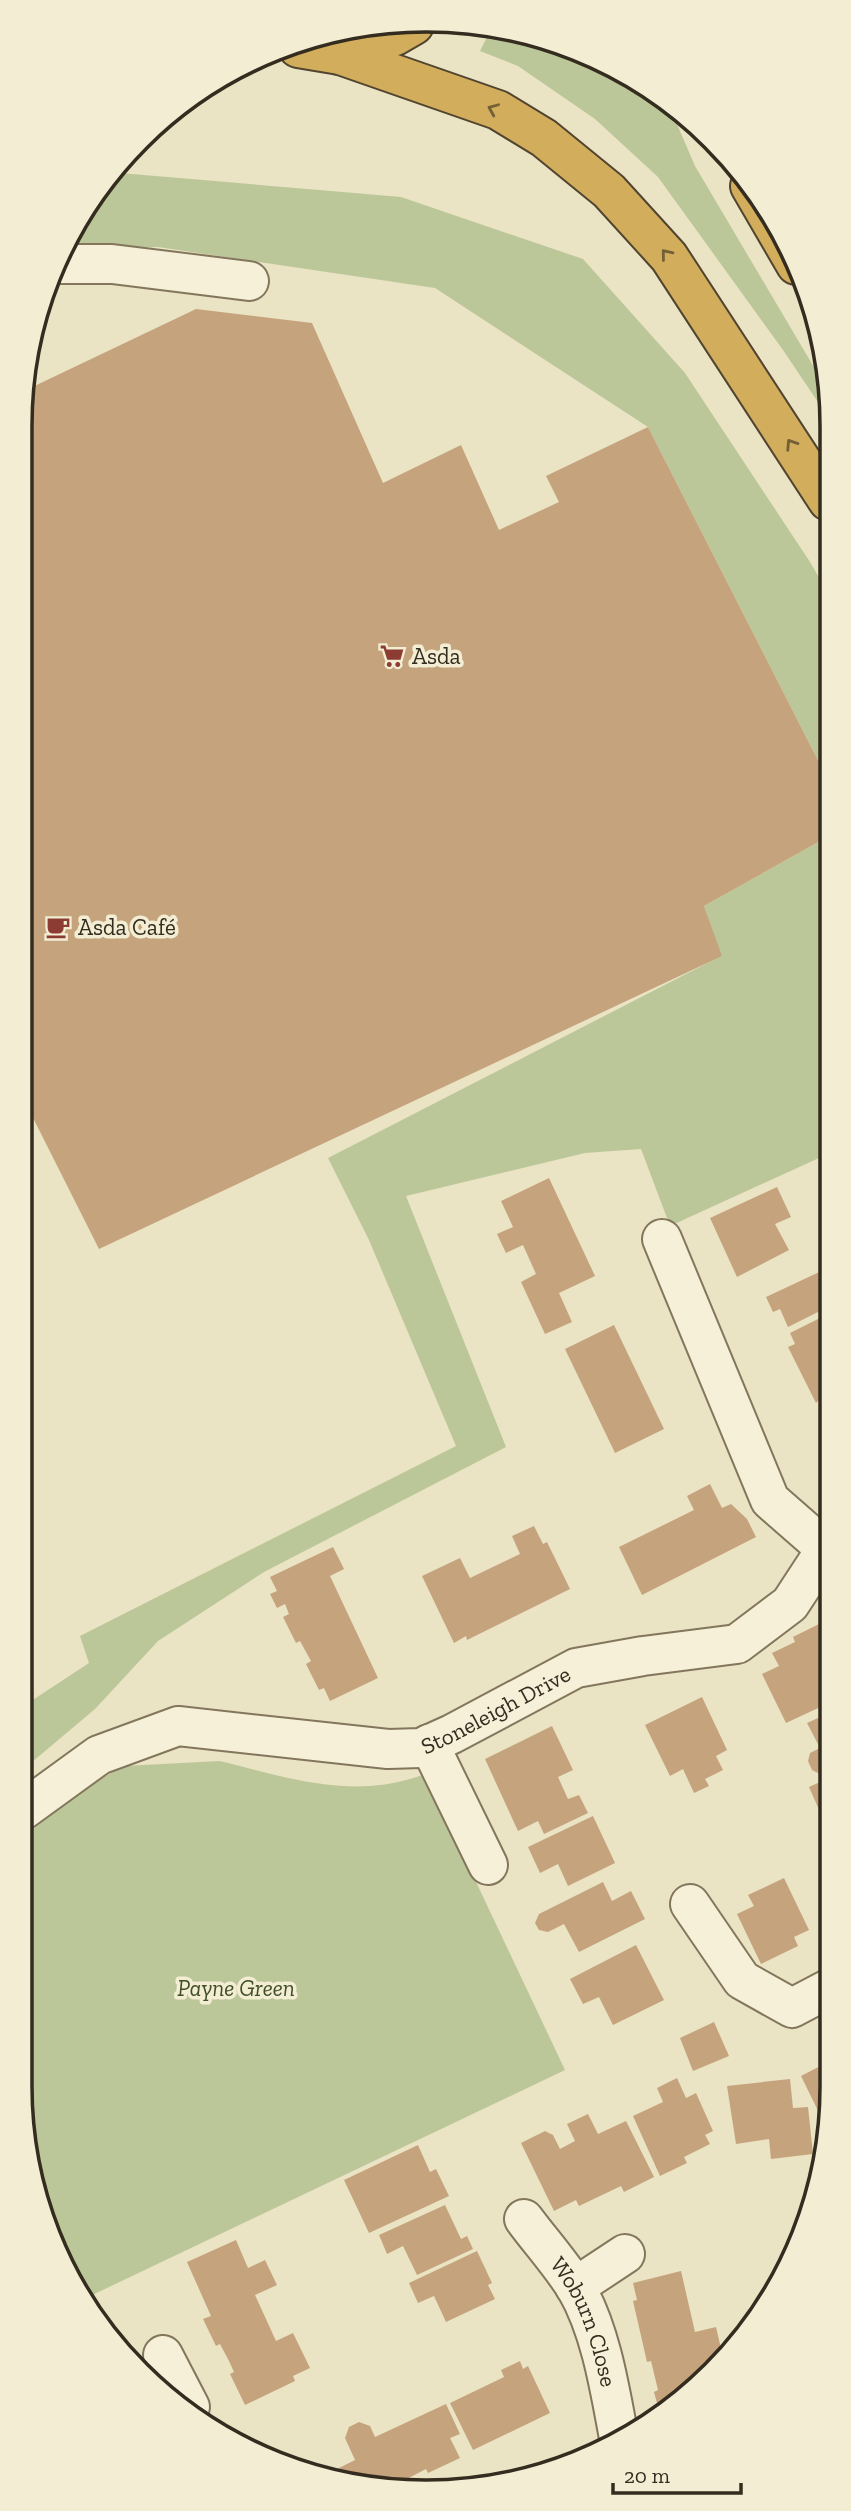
<svg xmlns="http://www.w3.org/2000/svg" width="851" height="2511" viewBox="0 0 851 2511" font-family="'Zilla Slab',serif">
<rect width="100%" height="100%" fill="#eae3c4"/>
<g fill="#bcc799">
<path d="M 490,31 L 530,33 L 629,74 L 670,108 L 695,166 L 828,391 L 828,417 L 783,350 L 658,177 L 595,119 L 518,66 L 480,51 Z"/>
<path d="M 120,173 L 401,197 L 583,259 L 685,373 L 810,562 L 829,595 L 829,782 L 648,427 L 435,288 L 158,247 L 68,250 L 103,179 L 108,174 Z"/>
<path d="M 829,836 L 830,1153 L 670,1226 L 641,1149 L 585,1153 L 406,1196 L 506,1447 L 264,1572 L 158,1641 L 95,1709 L 19,1773 L 19,1709 L 89,1663 L 80,1636 L 456,1446 L 369,1240 L 328,1158 L 721,956 L 704,906 Z"/>
<path d="M 220,1761 C 289,1778 355,1801 425,1774 L 565,2070 L 86,2298 L 43,2207 L 19,2085 L 19,1845 L 60,1801 L 124,1766 Z"/>
</g>
<g fill="#c5a47d">
<path d="M 196,309 L 312,323 L 383,483 L 461,445 L 499,530 L 559,502 L 546,476 L 648,427 L 829,782 L 829,836 L 704,906 L 722,956 L 99,1249 L 19,1090 L 19,426 L 24,391 Z"/>
<path d="M 549,1178 L 595,1276 L 559,1293 L 572,1322 L 545,1334 L 521,1282 L 536,1274 L 523,1245 L 506,1253 L 497,1234 L 513,1227 L 501,1201 Z"/>
<path d="M 777,1187 L 791,1217 L 775,1224 L 789,1250 L 737,1277 L 710,1218 Z"/>
<path d="M 830,1267 L 830,1306 L 788,1327 L 780,1309 L 773,1312 L 766,1297 Z"/>
<path d="M 824,1316 L 830,1325 L 830,1415 L 828,1416 L 819,1400 L 816,1403 L 788,1347 L 795,1344 L 790,1333 Z"/>
<path d="M 614,1325 L 664,1429 L 615,1453 L 565,1349 Z"/>
<path d="M 710,1484 L 722,1508 L 731,1504 L 747,1519 L 756,1537 L 642,1595 L 619,1547 L 694,1510 L 687,1496 Z"/>
<path d="M 534,1526 L 543,1544 L 547,1542 L 570,1589 L 467,1640 L 466,1636 L 454,1643 L 422,1576 L 460,1558 L 470,1578 L 520,1554 L 512,1536 Z"/>
<path d="M 333,1547 L 344,1569 L 330,1576 L 378,1678 L 330,1701 L 324,1688 L 319,1690 L 306,1664 L 311,1661 L 300,1641 L 296,1643 L 283,1617 L 289,1614 L 285,1604 L 277,1608 L 270,1594 L 277,1591 L 270,1577 Z"/>
<path d="M 823,1622 L 831,1639 L 831,1702 L 786,1723 L 762,1674 L 779,1666 L 772,1653 L 795,1642 L 793,1637 Z"/>
<path d="M 702,1697 L 727,1750 L 716,1756 L 723,1770 L 705,1779 L 709,1786 L 694,1793 L 683,1769 L 670,1776 L 645,1725 Z"/>
<path d="M 831,1712 L 831,1768 L 820,1774 L 812,1770 L 808,1761 L 810,1753 L 820,1748 L 807,1723 Z"/>
<path d="M 552,1726 L 573,1770 L 558,1777 L 568,1799 L 579,1795 L 588,1813 L 544,1834 L 538,1821 L 518,1831 L 485,1759 Z"/>
<path d="M 831,1777 L 831,1837 L 809,1787 Z"/>
<path d="M 593,1816 L 615,1863 L 568,1886 L 558,1864 L 540,1873 L 528,1847 Z"/>
<path d="M 784,1878 L 809,1930 L 794,1937 L 798,1946 L 761,1964 L 737,1914 L 754,1906 L 748,1895 Z"/>
<path d="M 603,1882 L 612,1901 L 631,1891 L 645,1919 L 579,1952 L 564,1924 L 548,1932 L 539,1930 L 535,1923 L 539,1914 Z"/>
<path d="M 636,1945 L 664,2000 L 613,2025 L 599,1997 L 583,2004 L 570,1979 Z"/>
<path d="M 714,2022 L 729,2056 L 693,2071 L 680,2038 Z"/>
<path d="M 832,2060 L 832,2085 L 826,2127 L 801,2076 Z"/>
<path d="M 677,2078 L 686,2098 L 696,2093 L 713,2131 L 705,2135 L 710,2144 L 684,2157 L 687,2163 L 660,2176 L 633,2116 L 663,2102 L 657,2088 Z"/>
<path d="M 790,2079 L 793,2108 L 808,2107 L 813,2154 L 771,2159 L 769,2139 L 736,2144 L 727,2086 Z"/>
<path d="M 588,2114 L 598,2134 L 626,2121 L 654,2177 L 624,2192 L 621,2186 L 579,2206 L 576,2200 L 554,2211 L 521,2143 L 545,2131 L 553,2135 L 560,2149 L 575,2141 L 567,2124 Z"/>
<path d="M 418,2145 L 430,2172 L 436,2169 L 449,2196 L 369,2233 L 344,2180 Z"/>
<path d="M 445,2205 L 461,2239 L 467,2236 L 473,2249 L 417,2275 L 403,2246 L 387,2254 L 379,2235 Z"/>
<path d="M 236,2240 L 248,2268 L 265,2260 L 277,2285 L 255,2295 L 276,2341 L 293,2333 L 310,2368 L 293,2376 L 295,2381 L 245,2405 L 230,2374 L 234,2372 L 229,2361 L 220,2344 L 216,2346 L 203,2319 L 211,2316 L 187,2262 Z"/>
<path d="M 477,2251 L 492,2283 L 488,2285 L 495,2299 L 446,2322 L 434,2296 L 418,2303 L 409,2283 Z"/>
<path d="M 681,2271 L 695,2332 L 716,2327 L 722,2353 L 715,2360 L 704,2362 L 704,2367 L 709,2366 L 660,2414 L 654,2392 L 658,2390 L 651,2361 L 647,2362 L 633,2301 L 637,2300 L 633,2283 Z"/>
<path d="M 520,2361 L 523,2369 L 528,2366 L 550,2413 L 473,2450 L 450,2403 L 502,2378 L 504,2377 L 501,2370 Z"/>
<path d="M 446,2404 L 460,2434 L 450,2438 L 460,2458 L 428,2473 L 426,2469 L 399,2483 L 401,2486 L 373,2488 L 327,2474 L 355,2460 L 345,2438 L 349,2427 L 359,2422 L 370,2426 L 375,2437 Z"/>
</g>
<g fill="none" stroke-linecap="round" stroke-linejoin="round">
<g stroke="#83765c" stroke-width="42">
<g id="minor">
<path d="M 61,264 L 112,264 L 249,281"/>
<path d="M 429,1744 L 488,1865"/>
<path id="s1" d="M 19,1813 L 99,1755 L 178,1726 L 388,1749 L 421,1748 L 452,1734 L 576,1668 L 643,1656 L 737,1644 L 790,1604 L 826,1549 L 770,1500 L 662,1239"/>
<path d="M 690,1904 L 742,1980 L 792,2008 L 832,1987"/>
<path id="s2" d="M 524,2219 C 541,2242 561,2264 576,2288 C 601,2331 610,2390 619,2438"/>
<path d="M 575,2287 L 625,2254"/>
<path d="M 163,2355 L 190,2407"/>
</g>
</g>
<g stroke="#514430" stroke-width="42">
<g id="highway">
<path d="M 298,48 L 340,55 L 498,110 L 544,138 L 609,191 L 669,257 L 828,501"/>
<path d="M 340,55 L 395,36 L 414,25"/>
<path d="M 750,186 L 796,265"/>
</g>
</g>
<use href="#minor" stroke="#f5f0d7" stroke-width="38"/>
<use href="#highway" stroke="#d2ad5c" stroke-width="38"/>
</g>
<defs><path id="oneway-chevron" d="M-2-3.5L2.5 0L-2 3.5" fill="none" stroke-width="1.6" stroke-linecap="round" stroke-linejoin="round" transform="scale(1.75)"/></defs>
<g stroke="#736037">
<use href="#oneway-chevron" transform="translate(493 109) rotate(-157)"/>
<use href="#oneway-chevron" transform="translate(666 254) rotate(-129)"/>
<use href="#oneway-chevron" transform="translate(791 444) rotate(-123)"/>
</g>
<defs>
<g id="supermarket-bare" transform="scale(1.89)"><path d="M-6-5.5h2.5l.6 2H6L4.5 2H-2.5L-4.4-4H-6ZM-1.5 3.2a1.3 1.3 0 1 0 .1 0ZM3 3.2a1.3 1.3 0 1 0 .1 0Z" fill="#8c3c32" stroke="#f2edd3" stroke-width="2.5" paint-order="stroke"/></g>
<g id="cafe-bare" transform="scale(1.89)"><path d="M-5.5-4.5H6V0H3Q3 3.5 0 3.5H-2.5Q-5.5 3.5-5.5 0ZM3-3.2v2h1.7v-2ZM-6 4.5H4V6H-6Z" fill="#8c3c32" stroke="#f2edd3" stroke-width="2.5" paint-order="stroke"/></g>
</defs>
<g fill-rule="evenodd">
<use href="#supermarket-bare" x="392" y="656"/>
<use href="#cafe-bare" x="58" y="927"/>
</g>
<g text-anchor="middle" stroke-width="7" stroke-linejoin="round" paint-order="stroke">
<g font-size="23" fill="#342c1f" stroke="#f2edd3" text-anchor="start">
<text x="412" y="664">Asda</text>
<text x="78" y="935">Asda Café</text>
</g>
<g font-size="23" fill="#342c1f" stroke="#f2edd3">
<text dy="8" stroke="none"><textPath href="#s1" startOffset="511">Stoneleigh Drive</textPath></text>
<text dy="8" stroke="none"><textPath href="#s2" startOffset="121">Woburn Close</textPath></text>
</g>
<g font-size="23" font-style="italic" fill="#404f27" stroke="#f2edd3">
<text x="236" y="1996">Payne Green</text>
</g>
</g>
<path d="M0 0H851V2511H0ZM426 32H426A394 394 0 0 1 820 426V2086A394 394 0 0 1 426 2480H426A394 394 0 0 1 32 2086V426A394 394 0 0 1 426 32Z" fill="#f2edd3" fill-rule="evenodd"/>
<path fill="none" stroke="#342c1f" stroke-width="3.5" d="M426 32H426A394 394 0 0 1 820 426V2086A394 394 0 0 1 426 2480H426A394 394 0 0 1 32 2086V426A394 394 0 0 1 426 32Z"/>
<path d="M613 2483v10h128v-10" fill="none" stroke="#342c1f" stroke-width="3.5"/>
<text x="624" y="2483" font-size="21" fill="#342c1f" stroke="#f2edd3" stroke-width="5" paint-order="stroke">20 m</text>
</svg>
